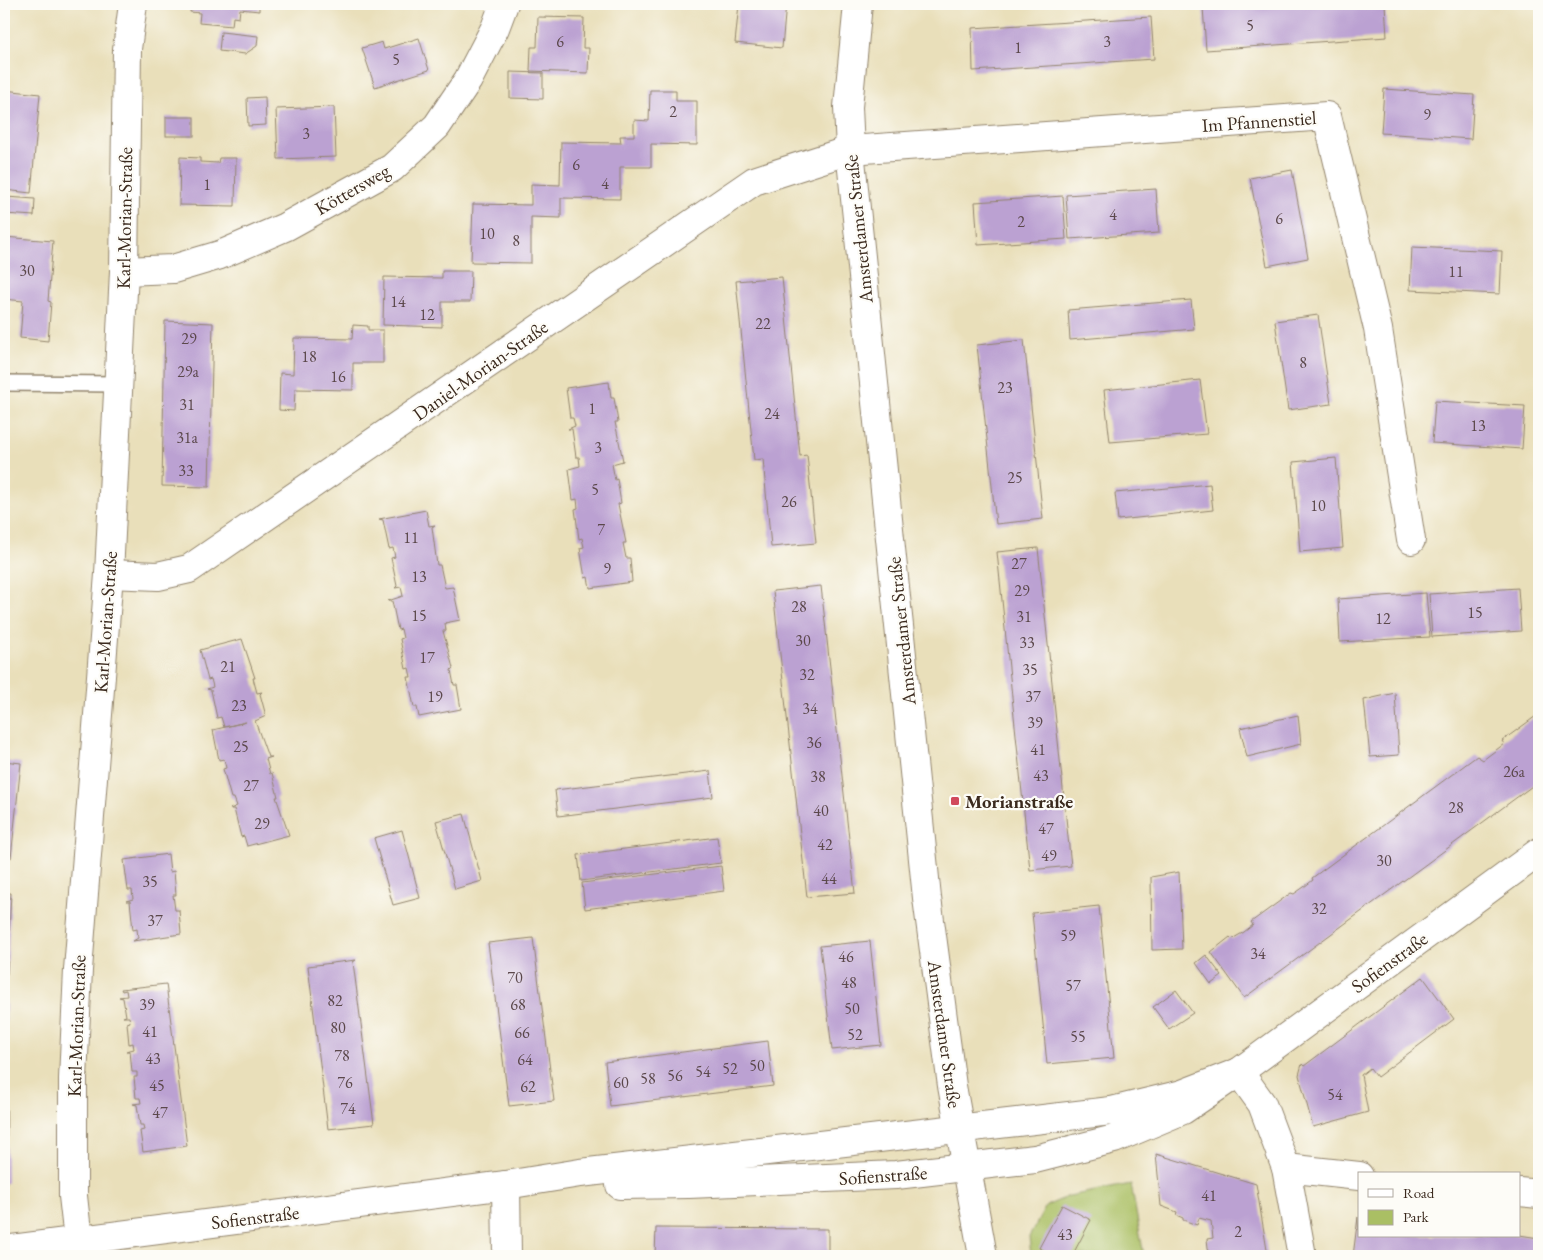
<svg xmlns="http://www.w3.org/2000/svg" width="1543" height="1260" viewBox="0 0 1543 1260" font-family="'EB Garamond',serif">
<rect width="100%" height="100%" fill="#fdfcf7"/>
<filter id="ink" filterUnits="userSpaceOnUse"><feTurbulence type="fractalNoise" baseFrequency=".02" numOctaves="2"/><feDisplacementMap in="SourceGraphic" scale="10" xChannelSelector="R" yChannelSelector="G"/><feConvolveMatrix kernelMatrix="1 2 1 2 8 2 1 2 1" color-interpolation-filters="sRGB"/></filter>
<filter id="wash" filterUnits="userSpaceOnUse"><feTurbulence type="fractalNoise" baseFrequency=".0096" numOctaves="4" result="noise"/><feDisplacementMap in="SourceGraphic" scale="20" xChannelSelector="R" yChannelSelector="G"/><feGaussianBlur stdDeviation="1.12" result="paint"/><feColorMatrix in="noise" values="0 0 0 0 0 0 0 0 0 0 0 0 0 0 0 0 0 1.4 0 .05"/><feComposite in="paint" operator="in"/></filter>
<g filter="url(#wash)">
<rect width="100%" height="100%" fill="#e9dfba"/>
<path fill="#aabf64" stroke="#727441" d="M 1131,1184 L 1144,1256 L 1031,1256 L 1029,1237 L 1046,1206 L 1069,1196 Z"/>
<g id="blocks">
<g fill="#bba1d2">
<path d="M 191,4 L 259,4 L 259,11 L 240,9 L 239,18 L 233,17 L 232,26 L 199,23 L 200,13 L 190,12 Z"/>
<path d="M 739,4 L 786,4 L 782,48 L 735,43 Z"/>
<path d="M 1240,4 L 1385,4 L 1387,37 L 1206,50 L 1203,7 Z"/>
<path d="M 538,17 L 584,18 L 583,48 L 589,48 L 588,73 L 530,71 L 531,47 L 537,47 Z"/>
<path d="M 1151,17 L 1154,59 L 973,71 L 972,28 Z"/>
<path d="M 221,32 L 258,36 L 257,46 L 245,54 L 219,51 Z"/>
<path d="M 419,38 L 429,70 L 375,87 L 362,48 L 382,42 L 384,49 Z"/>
<path d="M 510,72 L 543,73 L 543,99 L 510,98 Z"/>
<path d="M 1384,89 L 1474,95 L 1471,139 L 1381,133 Z"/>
<path d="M 4,90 L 40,94 L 31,193 L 4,190 Z"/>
<path d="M 650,90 L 676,90 L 676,101 L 697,101 L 697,145 L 651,144 L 651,167 L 620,167 L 620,199 L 561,198 L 561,218 L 531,217 L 531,263 L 471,262 L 473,204 L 531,205 L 531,184 L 560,185 L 561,142 L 621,143 L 620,136 L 634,136 L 634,120 L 649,121 Z"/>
<path d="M 265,97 L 266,125 L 248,126 L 247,98 Z"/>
<path d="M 334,107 L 336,157 L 278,159 L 276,109 Z"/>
<rect x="166" y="117" width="28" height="19"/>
<path d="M 180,157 L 200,158 L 200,162 L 218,163 L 219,158 L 236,158 L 235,206 L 179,205 Z"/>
<path d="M 1292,170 L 1308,258 L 1267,266 L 1250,178 Z"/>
<path d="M 1156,189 L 1159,233 L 1069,239 L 1066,195 Z"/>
<path d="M 1063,196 L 1066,239 L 978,245 L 975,202 Z"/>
<path d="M 6,197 L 35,199 L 34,216 L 5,214 Z"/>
<path d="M 4,237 L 53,241 L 48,301 L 51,302 L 48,341 L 20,338 L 23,301 L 4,299 Z"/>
<path d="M 1412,247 L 1502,251 L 1500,294 L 1410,290 Z"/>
<path d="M 442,271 L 471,271 L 470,302 L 442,302 L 442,327 L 383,325 L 384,277 L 442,278 Z"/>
<path d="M 782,277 L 800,456 L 807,455 L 816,543 L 771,547 L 763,459 L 754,460 L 736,281 Z"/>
<path d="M 1191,300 L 1194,329 L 1070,340 L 1068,310 Z"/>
<path d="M 1318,315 L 1331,404 L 1288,410 L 1275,321 Z"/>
<path d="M 165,321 L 213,323 L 209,487 L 162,486 Z"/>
<path d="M 353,325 L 368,326 L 368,330 L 383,330 L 383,363 L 353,363 L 353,390 L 295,389 L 294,411 L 279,410 L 280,373 L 293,374 L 294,338 L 352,339 Z"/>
<path d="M 1024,340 L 1043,519 L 996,524 L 977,345 Z"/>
<path d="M 1200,380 L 1207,434 L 1110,442 L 1104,390 Z"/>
<path d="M 609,382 L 611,398 L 614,398 L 618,422 L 615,422 L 623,461 L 612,464 L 615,480 L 617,479 L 621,503 L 618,504 L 626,543 L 623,543 L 626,558 L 630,558 L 632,582 L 590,588 L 588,577 L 585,578 L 580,548 L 584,547 L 582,538 L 579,539 L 575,509 L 578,508 L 577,499 L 573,500 L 569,469 L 580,466 L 579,457 L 576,457 L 572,429 L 568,429 L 575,426 L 573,418 L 570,418 L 566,388 Z"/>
<path d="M 1435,401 L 1525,406 L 1522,449 L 1432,443 Z"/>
<path d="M 1336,458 L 1343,548 L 1300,552 L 1293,462 Z"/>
<path d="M 1210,484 L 1213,510 L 1118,520 L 1115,493 Z"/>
<path d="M 426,510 L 429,526 L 435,525 L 432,527 L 437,565 L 440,565 L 445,588 L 453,587 L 460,620 L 445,623 L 446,631 L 443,631 L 453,668 L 451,670 L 454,685 L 457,685 L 461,709 L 419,717 L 417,707 L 414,707 L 408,677 L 411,677 L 409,668 L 406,669 L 400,639 L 403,638 L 401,629 L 398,630 L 392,601 L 388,601 L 403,596 L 401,587 L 395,588 L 397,586 L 391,558 L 395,557 L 393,548 L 389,549 L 383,520 L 379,519 Z"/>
<path d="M 1038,548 L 1071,866 L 1030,870 L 997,552 Z"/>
<path d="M 821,586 L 855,893 L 807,897 L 773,591 Z"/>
<path d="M 1518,588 L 1521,631 L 1432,637 L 1429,594 Z"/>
<path d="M 1426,593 L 1430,637 L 1340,642 L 1338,599 Z"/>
<path d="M 242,639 L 255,678 L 253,678 L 257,693 L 262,692 L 260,694 L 266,716 L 255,721 L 268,757 L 272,757 L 266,759 L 270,774 L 272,773 L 278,797 L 276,797 L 289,835 L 247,846 L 244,836 L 241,837 L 234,809 L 230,809 L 237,806 L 234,798 L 231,798 L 223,769 L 226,768 L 224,759 L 219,760 L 213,730 L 246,722 L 224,727 L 221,717 L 217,718 L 211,690 L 207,689 L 213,687 L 211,679 L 208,680 L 200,650 Z"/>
<path d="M 1395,693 L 1399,755 L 1370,757 L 1364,700 Z"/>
<path d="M 1298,715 L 1301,744 L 1247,757 L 1240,728 Z"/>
<path d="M 1536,716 L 1539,718 L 1539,781 L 1244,998 L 1211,952 L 1230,937 L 1232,939 L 1244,932 L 1253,925 L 1251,922 L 1291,893 L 1294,894 L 1304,887 L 1313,880 L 1312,878 L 1477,756 L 1483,760 L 1504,744 L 1502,741 Z"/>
<path d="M 4,761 L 21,763 L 11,858 L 4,857 Z"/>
<path d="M 710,771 L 713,797 L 558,816 L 555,790 Z"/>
<path d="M 464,814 L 482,881 L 455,889 L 436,821 Z"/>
<path d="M 402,830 L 420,898 L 393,905 L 374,838 Z"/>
<path d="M 717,837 L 721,863 L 581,881 L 578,855 Z"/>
<path d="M 168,854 L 170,872 L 174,871 L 176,895 L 173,895 L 175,910 L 179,910 L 181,934 L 133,941 L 138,938 L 137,929 L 133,930 L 130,901 L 126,901 L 133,899 L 132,890 L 128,890 L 124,860 Z"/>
<path d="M 721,866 L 724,891 L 585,909 L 582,883 Z"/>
<path d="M 1179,872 L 1182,949 L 1152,950 L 1151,877 Z"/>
<path d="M 4,893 L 11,893 L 7,974 L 4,974 Z"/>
<path d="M 1099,906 L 1114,1058 L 1047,1064 L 1032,913 Z"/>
<path d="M 533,938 L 554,1101 L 509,1106 L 488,943 Z"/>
<path d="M 870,941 L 881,1045 L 832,1050 L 820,946 Z"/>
<path d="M 1206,955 L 1222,976 L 1211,984 L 1196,963 Z"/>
<path d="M 356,960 L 353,962 L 374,1124 L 328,1129 L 308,966 Z"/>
<path d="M 1423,977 L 1454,1019 L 1377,1077 L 1370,1068 L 1361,1075 L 1368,1112 L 1313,1127 L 1299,1075 L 1302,1064 L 1304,1066 Z"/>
<path d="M 166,984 L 187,1146 L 143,1152 L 140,1131 L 144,1130 L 143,1125 L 140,1125 L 137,1105 L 133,1104 L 141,1103 L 140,1098 L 136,1098 L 134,1077 L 137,1077 L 137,1072 L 132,1072 L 130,1051 L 126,1051 L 134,1049 L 133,1043 L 129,1044 L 127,1023 L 130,1022 L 129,1017 L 123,1017 L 126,1016 L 123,998 L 119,997 L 127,996 L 126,990 L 122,991 L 121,989 Z"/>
<path d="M 1176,990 L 1193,1013 L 1169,1029 L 1153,1007 Z"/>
<path d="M 4,999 L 6,999 L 7,1183 L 4,1183 Z"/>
<path d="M 768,1041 L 773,1086 L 610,1106 L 605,1062 Z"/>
<path d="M 1156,1154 L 1256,1184 L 1268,1256 L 1209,1256 L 1207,1239 L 1213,1238 L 1211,1221 L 1199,1218 L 1197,1225 L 1183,1220 L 1183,1218 L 1176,1215 L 1177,1212 L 1161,1206 Z"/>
<path d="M 1062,1205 L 1091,1220 L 1072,1256 L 1054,1256 L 1039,1248 Z"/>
<path d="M 1358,1217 L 1359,1236 L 1519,1235 L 1539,1238 L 1539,1256 L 1353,1256 Z"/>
<path d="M 656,1228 L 828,1229 L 828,1256 L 655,1256 Z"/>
</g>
</g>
</g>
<g filter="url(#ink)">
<use href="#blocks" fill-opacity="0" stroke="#92846c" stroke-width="1"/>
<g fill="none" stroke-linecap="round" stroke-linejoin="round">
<g stroke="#92846c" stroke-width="18">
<path id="lane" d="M 4,383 L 118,384"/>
</g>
<g stroke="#92846c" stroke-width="30">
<g id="street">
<path d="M 124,271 L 173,269 L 220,255 L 285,227 L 392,168 L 437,126 L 468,80 L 495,28 L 504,4"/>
<path d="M 109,574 L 158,576 L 189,569 L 754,181 L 850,150 L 1327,116 L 1378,329 L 1411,540"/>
<path d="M 1239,1072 L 1262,1104 L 1286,1168 L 1302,1256"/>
<path d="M 1286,1168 L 1359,1176"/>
<path d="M 506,1185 L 507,1256"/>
<path d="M 620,1185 L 689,1184 L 896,1175 L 1035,1159 L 1114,1139 L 1183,1110 L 1239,1072 L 1539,852"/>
<path d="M 1519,1192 L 1539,1194"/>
<path d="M 78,1240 L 73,1196 L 73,1079 L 78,970 L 109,574 L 124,271 L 127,49 L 133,4"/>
<path d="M 4,1250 L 506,1185 L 580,1173 L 1111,1111 L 1182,1094 L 1239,1072"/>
</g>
</g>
<g stroke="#92846c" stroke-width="30">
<path id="secondary" d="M 858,4 L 848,107 L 850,150 L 927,898 L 952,1086 L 983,1256"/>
</g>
<use href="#lane" stroke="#fff" stroke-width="15"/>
<use href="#street" stroke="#fff" stroke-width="28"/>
<use href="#secondary" stroke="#fff" stroke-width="28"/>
</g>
</g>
<rect fill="#d1495b" stroke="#fdfcf7" stroke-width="2" x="950" y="796" width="10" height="10" rx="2.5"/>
<g text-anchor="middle" stroke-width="4.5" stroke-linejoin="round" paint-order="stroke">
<g font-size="16" fill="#5b484b">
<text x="1250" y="31">5</text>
<text x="560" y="47">6</text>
<text x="1107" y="47">3</text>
<text x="1018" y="53">1</text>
<text x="396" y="65">5</text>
<text x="673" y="117">2</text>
<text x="1427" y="120">9</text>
<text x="306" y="139">3</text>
<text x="576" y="170">6</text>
<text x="605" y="189">4</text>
<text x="207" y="190">1</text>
<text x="1113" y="220">4</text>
<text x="1279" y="224">6</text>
<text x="1021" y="227">2</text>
<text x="487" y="239">10</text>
<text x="516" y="246">8</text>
<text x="27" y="276">30</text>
<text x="1456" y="277">11</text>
<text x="398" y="307">14</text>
<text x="427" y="320">12</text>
<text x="763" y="329">22</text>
<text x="189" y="344">29</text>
<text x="309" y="362">18</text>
<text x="1303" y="368">8</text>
<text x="188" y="377">29a</text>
<text x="338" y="382">16</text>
<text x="1005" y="393">23</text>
<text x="187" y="410">31</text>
<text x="592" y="414">1</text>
<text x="772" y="419">24</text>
<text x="1478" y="431">13</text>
<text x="187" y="443">31a</text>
<text x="598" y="453">3</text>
<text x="186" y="476">33</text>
<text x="1015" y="483">25</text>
<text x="595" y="495">5</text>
<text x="789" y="507">26</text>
<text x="1318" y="511">10</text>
<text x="601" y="535">7</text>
<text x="411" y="543">11</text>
<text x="1019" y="569">27</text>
<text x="607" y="574">9</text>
<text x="419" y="582">13</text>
<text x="1022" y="596">29</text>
<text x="799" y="612">28</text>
<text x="1475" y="618">15</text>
<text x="419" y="621">15</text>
<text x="1024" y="622">31</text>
<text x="1383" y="624">12</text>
<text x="803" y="646">30</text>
<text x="1027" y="648">33</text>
<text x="427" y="663">17</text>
<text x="228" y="672">21</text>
<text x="1030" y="675">35</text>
<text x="807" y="680">32</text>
<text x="435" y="702">19</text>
<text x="1033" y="702">37</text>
<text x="239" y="711">23</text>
<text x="810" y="714">34</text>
<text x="1035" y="728">39</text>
<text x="814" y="748">36</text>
<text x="241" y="752">25</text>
<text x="1038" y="755">41</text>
<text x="1514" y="777">26a</text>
<text x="1041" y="781">43</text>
<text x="818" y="782">38</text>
<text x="251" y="791">27</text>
<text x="1456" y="813">28</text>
<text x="821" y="816">40</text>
<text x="262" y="829">29</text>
<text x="1046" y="834">47</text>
<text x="825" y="850">42</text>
<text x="1049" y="861">49</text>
<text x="1384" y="866">30</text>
<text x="829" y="884">44</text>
<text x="150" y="887">35</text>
<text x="1319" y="914">32</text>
<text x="155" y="926">37</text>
<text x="1068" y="941">59</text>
<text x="1258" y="959">34</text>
<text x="846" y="962">46</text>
<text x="515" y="983">70</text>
<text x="849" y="988">48</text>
<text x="1073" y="991">57</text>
<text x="335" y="1006">82</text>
<text x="147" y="1010">39</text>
<text x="518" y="1010">68</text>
<text x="852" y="1014">50</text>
<text x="338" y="1033">80</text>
<text x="150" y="1037">41</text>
<text x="522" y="1038">66</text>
<text x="855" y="1040">52</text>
<text x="1078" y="1042">55</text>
<text x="342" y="1061">78</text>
<text x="153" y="1064">43</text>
<text x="525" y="1065">64</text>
<text x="757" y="1071">50</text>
<text x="730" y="1074">52</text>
<text x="703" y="1077">54</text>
<text x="675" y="1081">56</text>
<text x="648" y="1084">58</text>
<text x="345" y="1088">76</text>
<text x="621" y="1088">60</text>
<text x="157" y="1091">45</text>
<text x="528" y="1092">62</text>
<text x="1335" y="1100">54</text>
<text x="348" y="1114">74</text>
<text x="160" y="1118">47</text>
<text x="1209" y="1201">41</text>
<text x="1238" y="1237">2</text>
<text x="1065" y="1240">43</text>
</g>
<g font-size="19" fill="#3b2a1e" stroke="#fdfcf7">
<text transform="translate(1259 121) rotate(-4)" y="7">Im Pfannenstiel</text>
<text transform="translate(352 189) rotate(-30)" y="7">Köttersweg</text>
<text transform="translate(124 218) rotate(-89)" y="7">Karl-Morian-Straße</text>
<text transform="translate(858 229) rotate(-96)" y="7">Amsterdamer Straße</text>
<text transform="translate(480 370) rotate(-35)" y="7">Daniel-Morian-Straße</text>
<text transform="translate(105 622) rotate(-86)" y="7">Karl-Morian-Straße</text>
<text transform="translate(901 631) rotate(-96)" y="7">Amsterdamer Straße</text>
<text transform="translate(1389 962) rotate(-36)" y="7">Sofienstraße</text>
<text transform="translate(76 1026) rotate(-88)" y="7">Karl-Morian-Straße</text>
<text transform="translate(945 1034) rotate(82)" y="7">Amsterdamer Straße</text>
<text transform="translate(883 1175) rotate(-4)" y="7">Sofienstraße</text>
<text transform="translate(255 1217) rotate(-7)" y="7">Sofienstraße</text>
</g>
<g font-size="19" font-weight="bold" fill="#3b2a1e" stroke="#fdfcf7" text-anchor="start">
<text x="965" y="808">Morianstraße</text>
</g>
</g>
<rect width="1543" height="1260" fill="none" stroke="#fdfcf7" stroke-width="20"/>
<rect x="1358" y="1172" width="162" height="65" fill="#fdfcf7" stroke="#afa8a0"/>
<rect x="1368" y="1189" width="25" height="8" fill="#ffffff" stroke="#afa8a0"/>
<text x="1403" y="1198" font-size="15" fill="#3b2a1e">Road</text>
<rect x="1368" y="1210" width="25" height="15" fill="#aabf64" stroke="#afa8a0"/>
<text x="1403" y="1222" font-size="15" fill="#3b2a1e">Park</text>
</svg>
